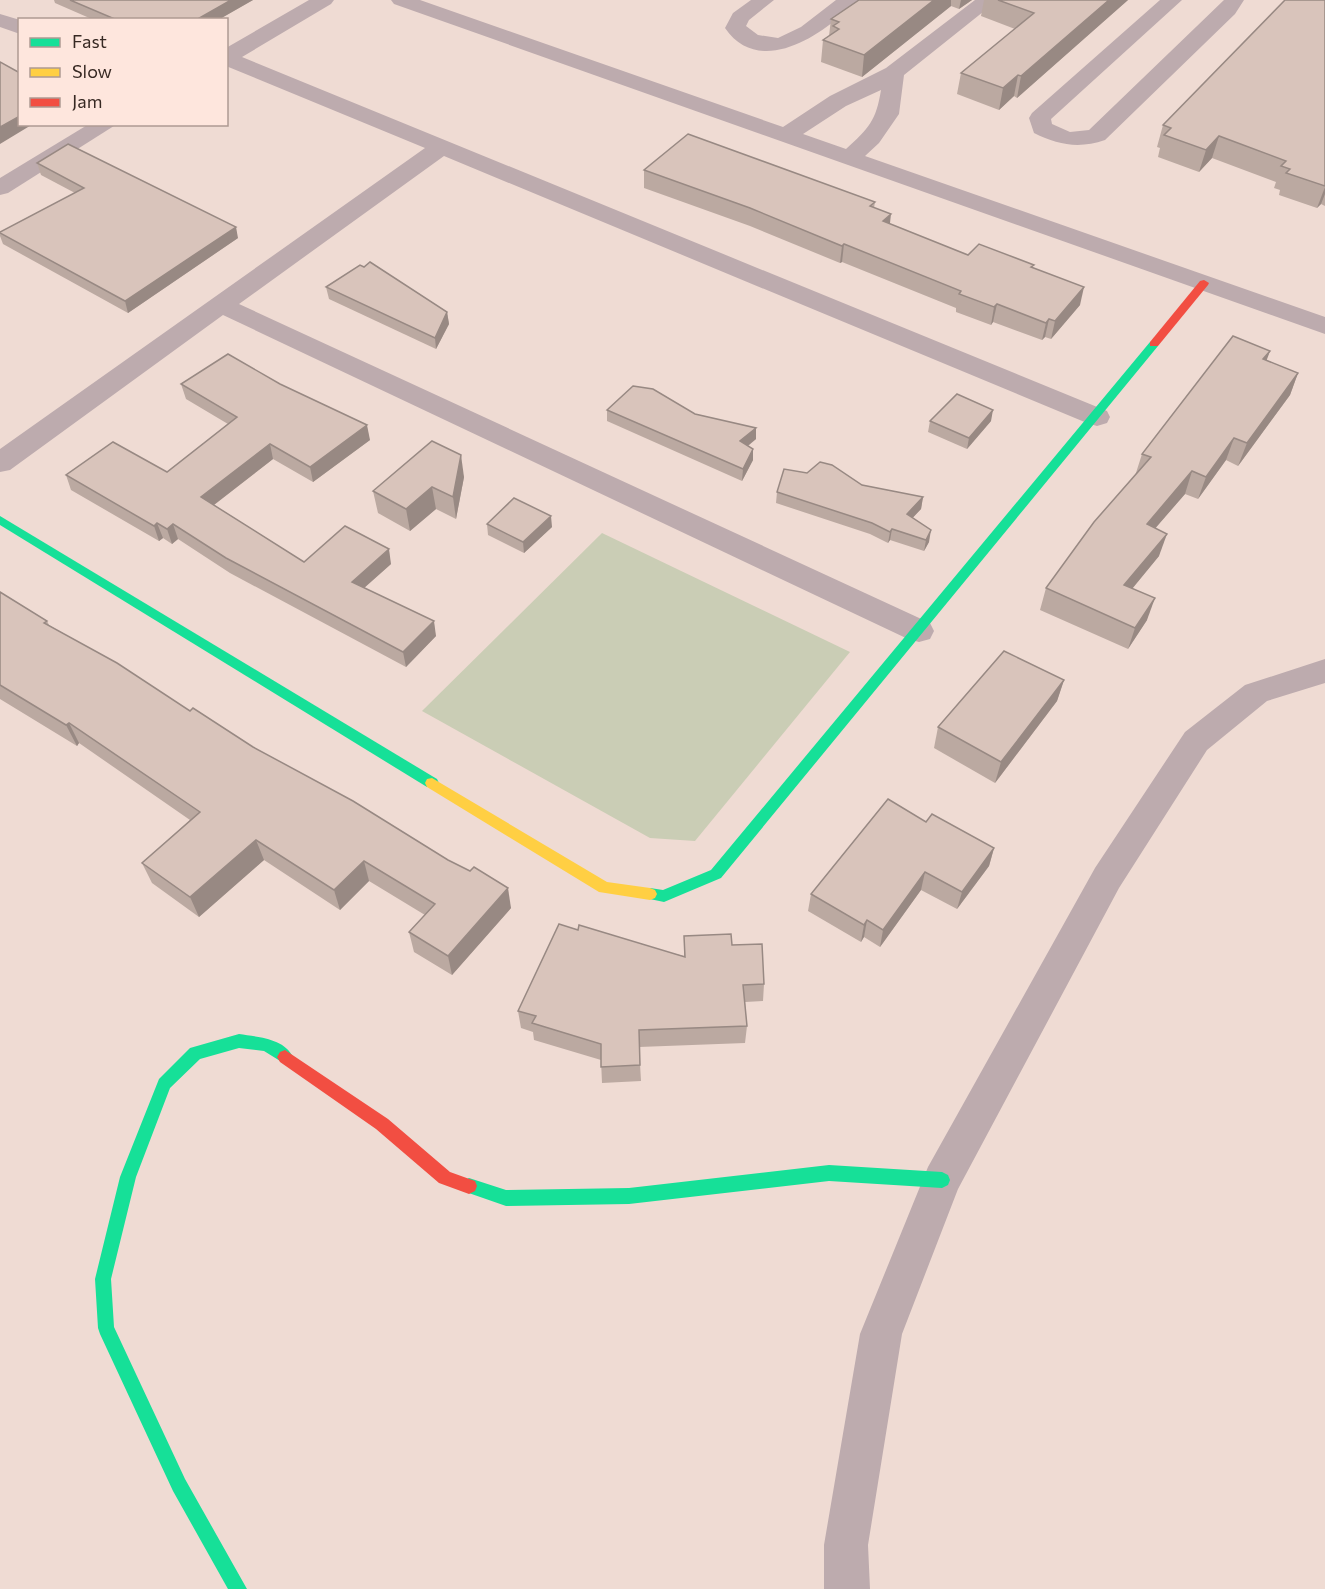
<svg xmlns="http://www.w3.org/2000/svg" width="1325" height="1589" viewBox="0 0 1325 1589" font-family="Commissioner,sans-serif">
<rect width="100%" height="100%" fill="#efdbd3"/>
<path fill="#cacdb5" d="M 602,533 L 850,652 L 695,841 L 650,838 L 422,711 Z"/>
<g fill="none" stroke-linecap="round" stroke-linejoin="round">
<g fill="#bdabae" fill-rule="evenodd">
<path d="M 309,0 L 334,0 L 331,4 L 242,57 L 1107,411 L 1110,417 L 1107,423 L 1097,426 L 1087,423 L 444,156 L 239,304 L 930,623 L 934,631 L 930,639 L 919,642 L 908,639 L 223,315 L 10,470 L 0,472 L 0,449 L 425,148 L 226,66 L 226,48 Z"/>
<path d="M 391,0 L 420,0 L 783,127 L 830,96 L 886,68 L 975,0 L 998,0 L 904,75 L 899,114 L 879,143 L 865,156 L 1325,317 L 1325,334 L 394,4 ZM 881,90 C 876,121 869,128 846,149 L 803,134 L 846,106 Z"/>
<path d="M 751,0 L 774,0 L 749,20 L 746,26 L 758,35 L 778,38 L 801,27 L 836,0 L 859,0 C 854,8 846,13 838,18 C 807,44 755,72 725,28 L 733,13 Z"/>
<path d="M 1160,0 L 1182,0 L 1051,119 L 1052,124 L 1070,132 L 1089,130 L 1224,0 L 1244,0 L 1235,14 L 1105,140 C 1079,149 1058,145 1034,133 L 1029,118 L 1032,113 Z"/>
<path d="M 0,14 L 20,20 L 20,34 L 0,27 Z"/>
<path d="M 89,124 L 117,124 L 8,193 L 0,195 L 0,178 Z"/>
<path d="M 1325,659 L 1325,683 L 1267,701 L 1207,750 L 1119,888 L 958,1189 L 902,1334 L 868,1545 L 870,1589 L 824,1589 L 824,1545 L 860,1334 L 928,1167 L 1095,868 L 1185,732 L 1245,685 Z"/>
</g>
<g fill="#16e098" fill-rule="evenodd">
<path d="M 1154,341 L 1158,342 L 1158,346 L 721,878 L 664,902 L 645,898 L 643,894 L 645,890 L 650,888 L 663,890 L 711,870 L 1150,342 Z"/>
<path d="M 0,516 L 437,779 L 439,783 L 437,787 L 427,787 L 0,525 Z"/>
<path d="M 239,1034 C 257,1037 284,1038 293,1057 L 290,1062 L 285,1064 L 264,1051 L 239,1048 L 200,1059 L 170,1088 L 136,1177 L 111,1279 L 114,1327 L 185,1479 L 247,1589 L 228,1589 L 173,1491 L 100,1334 L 98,1328 L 95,1279 L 120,1177 L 159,1079 L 190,1048 Z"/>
<path d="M 829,1165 L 942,1172 L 948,1175 L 950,1180 L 948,1185 L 942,1188 L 829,1181 L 629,1204 L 506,1206 L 463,1191 L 461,1186 L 463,1181 L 469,1178 L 506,1190 L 629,1188 Z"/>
</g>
<path fill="#ffcf43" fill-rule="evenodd" d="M 432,778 L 607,882 L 650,888 L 655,890 L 657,894 L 655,898 L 650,900 L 599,892 L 427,787 L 425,783 L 427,779 Z"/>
<g fill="#f24e42" fill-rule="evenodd">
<path d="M 1204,280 L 1209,283 L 1208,285 L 1158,346 L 1150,346 L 1150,342 L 1200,281 Z"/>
<path d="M 285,1050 L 388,1119 L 450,1172 L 475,1181 L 477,1186 L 475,1191 L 469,1194 L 439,1183 L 376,1129 L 280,1062 L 277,1057 L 280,1052 Z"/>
</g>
</g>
<g fill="#bba9a1">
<path d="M 54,0 L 253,0 L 218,20 L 94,20 L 55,3 Z"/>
<path d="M 859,0 L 972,0 L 959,9 L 951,6 L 862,77 L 821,62 L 823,40 L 829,36 L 831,19 Z"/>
<path d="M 984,0 L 1128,0 L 1017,98 L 1014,96 L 999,110 L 957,94 L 961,73 L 1015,29 L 981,16 Z"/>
<path d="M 1325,0 L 1325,206 L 1321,204 L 1317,208 L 1279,195 L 1280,190 L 1274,188 L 1276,182 L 1212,158 L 1199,172 L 1158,157 L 1160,148 L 1157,147 L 1163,125 Z"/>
<path d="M 37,163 L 238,238 L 128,313 L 3,244 L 0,236 L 0,232 L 75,193 L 41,175 Z"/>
<path d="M 644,170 L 875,202 L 874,208 L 890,224 L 968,255 L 1033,268 L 1080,305 L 1051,339 L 1045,337 L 1042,340 L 993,322 L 991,325 L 956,312 L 956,308 L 842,262 L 840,263 L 750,226 L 644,188 Z"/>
<path d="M 326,287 L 447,312 L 449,324 L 436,349 L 329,299 Z"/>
<path d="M 1270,351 L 1266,360 L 1298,373 L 1290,395 L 1238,466 L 1226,460 L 1198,499 L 1185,494 L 1155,528 L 1159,556 L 1132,589 L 1147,620 L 1128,649 L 1040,610 L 1046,588 L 1135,476 L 1142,454 Z"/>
<path d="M 181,384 L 370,440 L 313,482 L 273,459 L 214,505 L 304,562 L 391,564 L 364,588 L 436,636 L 406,667 L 230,573 L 178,539 L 172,544 L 163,538 L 159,541 L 71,490 L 66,475 L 167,472 L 228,424 L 186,399 Z"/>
<path d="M 607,410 L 695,414 L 756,428 L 756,439 L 748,446 L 753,449 L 753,460 L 742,481 L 607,421 Z"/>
<path d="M 930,421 L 991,421 L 967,449 L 928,432 Z"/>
<path d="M 464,477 L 456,519 L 436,509 L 410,531 L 378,513 L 373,491 Z"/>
<path d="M 862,485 L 923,497 L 921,509 L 912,518 L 929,542 L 924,551 L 890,540 L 888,543 L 870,534 L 776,503 L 777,492 Z"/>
<path d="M 487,524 L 552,527 L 524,553 L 488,535 Z"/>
<path d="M 0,592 L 47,621 L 49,625 L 190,711 L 253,747 L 511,908 L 452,975 L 414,952 L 409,932 L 425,915 L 369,881 L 340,910 L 264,860 L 199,917 L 152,883 L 142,863 L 190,820 L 79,743 L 77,746 L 0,699 Z"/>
<path d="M 1064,680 L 1057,701 L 995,783 L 934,748 L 938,727 Z"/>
<path d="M 926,822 L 994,848 L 989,866 L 957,909 L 921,890 L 880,947 L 864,937 L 861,942 L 808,911 L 811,894 Z"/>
<path d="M 578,930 L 684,956 L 684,936 L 732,945 L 764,984 L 763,1001 L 745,1002 L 747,1026 L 745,1043 L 639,1047 L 641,1081 L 602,1083 L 601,1060 L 534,1040 L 533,1032 L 521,1028 L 518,1011 Z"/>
</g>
<g fill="#988983">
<path d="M 231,0 L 253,0 L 218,20 L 196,20 Z"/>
<path d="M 934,0 L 951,0 L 951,6 L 862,77 L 864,55 Z"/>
<path d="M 961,0 L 972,0 L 959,9 Z"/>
<path d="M 1109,0 L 1128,0 L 1017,98 L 1021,76 Z"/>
<path d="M 1018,75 L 1014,96 L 999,110 L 1003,88 Z"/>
<path d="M 20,116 L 20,124 L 33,124 L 0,144 L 0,127 Z"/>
<path d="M 1219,136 L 1212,158 L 1199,172 L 1206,150 Z"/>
<path d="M 1325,187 L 1325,194 L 1321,204 L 1317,208 Z"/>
<path d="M 891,214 L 889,232 L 883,221 Z"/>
<path d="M 236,227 L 238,238 L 128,313 L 125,301 Z"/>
<path d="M 844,244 L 842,262 L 840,263 L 842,246 Z"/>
<path d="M 1084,287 L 1080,305 L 1051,339 L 1055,321 Z"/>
<path d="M 997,304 L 993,322 L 991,325 L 994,307 Z"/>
<path d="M 447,312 L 449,324 L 436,349 L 435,338 Z"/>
<path d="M 1049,319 L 1045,337 L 1042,340 L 1046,323 Z"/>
<path d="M 1270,351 L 1262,373 L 1263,359 Z"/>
<path d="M 1298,373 L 1290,395 L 1238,466 L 1247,443 Z"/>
<path d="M 993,410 L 991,421 L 967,449 L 969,438 Z"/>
<path d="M 367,425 L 370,440 L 313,482 L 310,467 Z"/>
<path d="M 756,428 L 756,439 L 740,452 L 740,441 Z"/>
<path d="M 1234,438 L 1226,460 L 1198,499 L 1206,477 Z"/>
<path d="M 270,444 L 273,459 L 206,511 L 201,497 Z"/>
<path d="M 753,449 L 753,460 L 742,481 L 743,469 Z"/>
<path d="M 461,455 L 464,477 L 456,519 L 453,497 Z"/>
<path d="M 1192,471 L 1185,494 L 1140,546 L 1147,524 Z"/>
<path d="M 432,487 L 436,509 L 410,531 L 406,509 Z"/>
<path d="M 923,497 L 921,509 L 905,526 L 907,514 Z"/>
<path d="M 551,516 L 552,527 L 524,553 L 523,542 Z"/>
<path d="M 157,523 L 163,538 L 159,541 L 154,526 Z"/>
<path d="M 173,524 L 178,539 L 172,544 L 167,529 Z"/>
<path d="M 892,529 L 890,540 L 888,543 L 890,532 Z"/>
<path d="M 931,530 L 929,542 L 924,551 L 926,540 Z"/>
<path d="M 1167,534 L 1159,556 L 1117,607 L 1124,585 Z"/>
<path d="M 389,549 L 391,564 L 355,596 L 352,582 Z"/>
<path d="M 1155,598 L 1147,620 L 1128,649 L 1135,628 Z"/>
<path d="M 434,621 L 436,636 L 406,667 L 403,652 Z"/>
<path d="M 1064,680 L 1057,701 L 995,783 L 1001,762 Z"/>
<path d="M 69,723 L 79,743 L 77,746 L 66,725 Z"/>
<path d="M 256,840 L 264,860 L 199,917 L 190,897 Z"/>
<path d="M 994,848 L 989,866 L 957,909 L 962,892 Z"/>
<path d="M 364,861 L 369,881 L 340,910 L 334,890 Z"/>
<path d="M 925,872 L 921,890 L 880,947 L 883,930 Z"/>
<path d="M 508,888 L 511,908 L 452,975 L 448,956 Z"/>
<path d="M 867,920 L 864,937 L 861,942 L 864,925 Z"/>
</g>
<g fill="#d9c4bb" stroke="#988983" stroke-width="1.5">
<path d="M 70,0 L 231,0 L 196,20 L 117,20 Z"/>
<path d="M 859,0 L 934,0 L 864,55 L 823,40 L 839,29 L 833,26 L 839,22 L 831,19 Z"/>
<path d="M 998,0 L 1109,0 L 1021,76 L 1018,75 L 1003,88 L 961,73 L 1034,13 Z"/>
<path d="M 1285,0 L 1325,0 L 1325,186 L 1286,173 L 1290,169 L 1281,166 L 1286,161 L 1219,136 L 1206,150 L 1164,135 L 1171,128 L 1163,125 Z"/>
<path d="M 0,62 L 20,73 L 20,116 L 0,127 Z"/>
<path d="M 688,134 L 875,202 L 870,206 L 891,214 L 883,221 L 968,255 L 979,244 L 1034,265 L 1031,267 L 1084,287 L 1055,321 L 1049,319 L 1046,323 L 997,304 L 994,307 L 959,294 L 961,291 L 844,244 L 842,246 L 750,208 L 644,170 Z"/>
<path d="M 68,144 L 236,227 L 125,301 L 0,233 L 0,232 L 84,188 L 37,163 Z"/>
<path d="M 370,262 L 447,312 L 435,338 L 326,287 L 360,265 L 364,267 Z"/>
<path d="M 1233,336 L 1270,351 L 1263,359 L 1298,373 L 1247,443 L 1234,438 L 1206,477 L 1192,471 L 1147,524 L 1167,534 L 1124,585 L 1155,598 L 1135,628 L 1046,588 L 1094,522 L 1151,457 L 1142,454 Z"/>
<path d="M 228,354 L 280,384 L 367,425 L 310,467 L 270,444 L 201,497 L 304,562 L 345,526 L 389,549 L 352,582 L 434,621 L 403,652 L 226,558 L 173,524 L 167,529 L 157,523 L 154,526 L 66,475 L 113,442 L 167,472 L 237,417 L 181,384 Z"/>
<path d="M 633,386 L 653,389 L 695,414 L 756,428 L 740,441 L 753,449 L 743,469 L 607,410 Z"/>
<path d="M 957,394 L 993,410 L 969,438 L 930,421 Z"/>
<path d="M 432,441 L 461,455 L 453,497 L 432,487 L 406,509 L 373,491 Z"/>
<path d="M 820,462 L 832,465 L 862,485 L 923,497 L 907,514 L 931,530 L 926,540 L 892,529 L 890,532 L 872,523 L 777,492 L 784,469 L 807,473 Z"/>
<path d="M 514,498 L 551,516 L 523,542 L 487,524 Z"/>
<path d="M 0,592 L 47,621 L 44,623 L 117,663 L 190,711 L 193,708 L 253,747 L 353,801 L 448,860 L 470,871 L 474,867 L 508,888 L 448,956 L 409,932 L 435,904 L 364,861 L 334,890 L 256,840 L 190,897 L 142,863 L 200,812 L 69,723 L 66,725 L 0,685 Z"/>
<path d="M 1004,651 L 1064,680 L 1001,762 L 938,727 Z"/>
<path d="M 888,799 L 926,822 L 932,814 L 994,848 L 962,892 L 925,872 L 883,930 L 867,920 L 864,925 L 811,894 Z"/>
<path d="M 559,924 L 578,930 L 579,925 L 685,957 L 684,936 L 731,934 L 732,945 L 762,944 L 764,984 L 743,985 L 747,1026 L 639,1030 L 640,1065 L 601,1067 L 601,1044 L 532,1023 L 536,1016 L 518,1011 Z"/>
</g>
<rect x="18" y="18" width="210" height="108" fill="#fee6dd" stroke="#ae9a93" stroke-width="1.5"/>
<rect x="30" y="38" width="30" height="9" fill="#16e098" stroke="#ae9a93" stroke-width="1.5"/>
<text x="72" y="48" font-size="18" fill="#372923">Fast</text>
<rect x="30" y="68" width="30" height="9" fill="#ffcf43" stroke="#ae9a93" stroke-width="1.5"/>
<text x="72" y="78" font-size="18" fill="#372923">Slow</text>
<rect x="30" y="98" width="30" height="9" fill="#f24e42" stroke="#ae9a93" stroke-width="1.5"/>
<text x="72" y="108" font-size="18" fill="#372923">Jam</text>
</svg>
